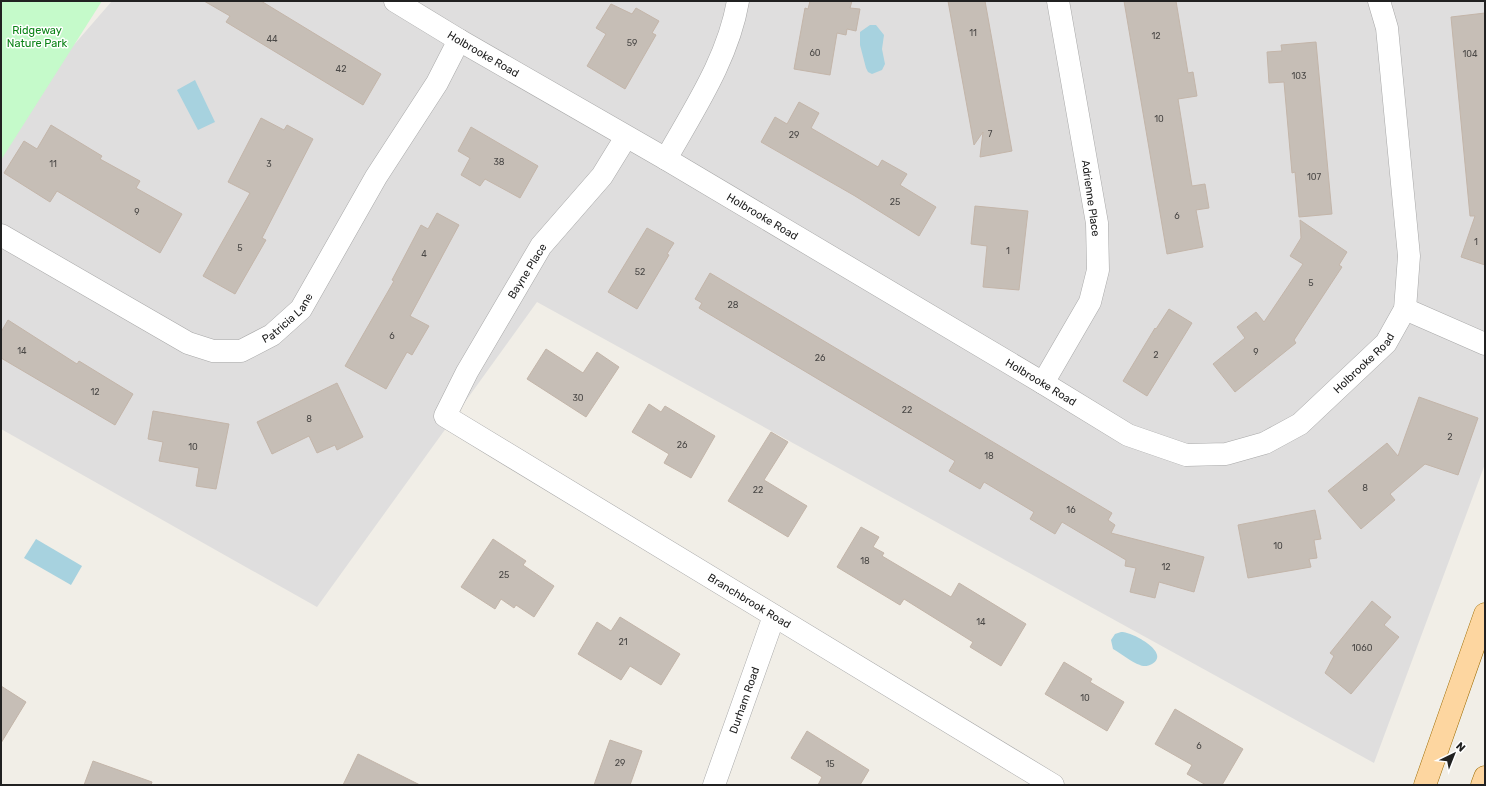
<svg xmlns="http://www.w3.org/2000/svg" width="1486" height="786" viewBox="0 0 1486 786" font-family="Rubik,sans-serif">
<rect width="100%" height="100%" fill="#f1eee7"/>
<path fill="#dfdede" d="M 112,1 L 1485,1 L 1485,464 L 1374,763 L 537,302 L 317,607 L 1,429 L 1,129 Z"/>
<path fill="#c5faca" d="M 1,1 L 102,1 L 1,160 Z"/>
<g fill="#a7d2df">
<path d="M 870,25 L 876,25 L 884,35 L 882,49 L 885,64 L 882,70 L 872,74 L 868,72 L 866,68 L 860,45 L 860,32 Z"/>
<path d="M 195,80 L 215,122 L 198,130 L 177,90 Z"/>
<path d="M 36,539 L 82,566 L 71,585 L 24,558 Z"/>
<path d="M 1121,632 C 1131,631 1172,653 1152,664 C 1149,666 1143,667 1140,665 C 1131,662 1122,654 1113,649 L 1111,640 L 1115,634 Z"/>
</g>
<g fill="#c6beb6" stroke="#c3b5a9">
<path d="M 204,1 L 261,1 L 381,74 L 363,105 L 226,22 L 230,16 Z"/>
<path d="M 810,1 L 852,1 L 850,8 L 860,9 L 856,31 L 847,29 L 846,35 L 837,33 L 830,75 L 794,69 L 805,8 L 808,9 Z"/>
<path d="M 948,1 L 985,1 L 1012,151 L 980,157 L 983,132 L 974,145 Z"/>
<path d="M 1124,1 L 1176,1 L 1188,73 L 1193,72 L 1197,96 L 1178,99 L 1192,186 L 1205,184 L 1209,208 L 1196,210 L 1203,247 L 1167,254 Z"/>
<path d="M 611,4 L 632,14 L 636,8 L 659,21 L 652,33 L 656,35 L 625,89 L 587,66 L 606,34 L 596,28 Z"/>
<path d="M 1485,13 L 1485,265 L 1461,257 L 1475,216 L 1470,216 L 1451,17 Z"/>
<path d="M 1316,42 L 1332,214 L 1299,217 L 1295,172 L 1292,173 L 1284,82 L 1269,83 L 1267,52 L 1282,51 L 1281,45 Z"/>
<path d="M 799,102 L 819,113 L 811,128 L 878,167 L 882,160 L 907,174 L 900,185 L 936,207 L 919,236 L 855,196 L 761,142 L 775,117 L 787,124 Z"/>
<path d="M 261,118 L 284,130 L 287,125 L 313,139 L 262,238 L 266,240 L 235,294 L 203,276 L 250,193 L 228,182 Z"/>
<path d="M 51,125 L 102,156 L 100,159 L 140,181 L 136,188 L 182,214 L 160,253 L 57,191 L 50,202 L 4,173 L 24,141 L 37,149 Z"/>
<path d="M 471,127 L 538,166 L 520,198 L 485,179 L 480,186 L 461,175 L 470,158 L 458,151 Z"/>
<path d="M 975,206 L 1028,211 L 1019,290 L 983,287 L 987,246 L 971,244 Z"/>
<path d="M 437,213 L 459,225 L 410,316 L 429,326 L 412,355 L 407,352 L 386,389 L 345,366 L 394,281 L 392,280 L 421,225 L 428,229 Z"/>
<path d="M 1300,220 L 1347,252 L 1339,265 L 1342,267 L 1294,340 L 1296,343 L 1235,392 L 1213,364 L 1245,338 L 1237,327 L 1256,312 L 1264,322 L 1303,264 L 1290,256 L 1301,238 Z"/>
<path d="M 647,228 L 674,243 L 667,254 L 669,255 L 637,309 L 608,292 Z"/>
<path d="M 710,273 L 1112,513 L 1108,520 L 1115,525 L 1111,533 L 1204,557 L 1194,592 L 1159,582 L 1155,598 L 1130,592 L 1136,568 L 1125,566 L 1126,560 L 1062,522 L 1055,534 L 1030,519 L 1034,512 L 984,482 L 980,489 L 949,471 L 955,461 L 699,308 L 702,303 L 695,299 Z"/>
<path d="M 1169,309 L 1192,323 L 1147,396 L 1123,381 L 1155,328 L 1156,329 Z"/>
<path d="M 8,320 L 77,364 L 79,361 L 133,394 L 115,425 L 1,358 L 1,332 Z"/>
<path d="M 546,349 L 583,373 L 597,352 L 619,367 L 586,417 L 527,379 Z"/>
<path d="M 337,383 L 363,437 L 337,450 L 335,445 L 317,453 L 309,436 L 272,454 L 257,422 Z"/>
<path d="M 1419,397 L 1478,418 L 1458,475 L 1425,464 L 1390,494 L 1395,500 L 1361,529 L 1328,491 L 1387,443 L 1398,456 Z"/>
<path d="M 649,404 L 661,412 L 665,406 L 715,436 L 691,478 L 664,463 L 669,454 L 632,432 Z"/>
<path d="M 153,411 L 229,424 L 216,489 L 196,486 L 199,468 L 159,461 L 163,442 L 148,439 Z"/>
<path d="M 771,432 L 788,442 L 764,480 L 807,506 L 788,537 L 728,501 Z"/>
<path d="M 1315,510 L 1321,539 L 1314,540 L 1317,558 L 1309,559 L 1311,567 L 1248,578 L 1238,525 Z"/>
<path d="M 861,527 L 879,537 L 873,547 L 884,553 L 882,556 L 951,597 L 959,583 L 1026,624 L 1001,666 L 970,647 L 973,642 L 904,599 L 900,605 L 837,567 Z"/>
<path d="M 493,539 L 526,561 L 523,565 L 554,586 L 534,617 L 516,605 L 514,608 L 501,599 L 495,609 L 461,587 Z"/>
<path d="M 1372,601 L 1391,617 L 1384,625 L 1399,637 L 1351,694 L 1325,673 L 1334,656 L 1330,653 Z"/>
<path d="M 620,617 L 680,654 L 661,685 L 630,666 L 621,680 L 578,654 L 597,622 L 611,631 Z"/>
<path d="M 1064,662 L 1092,679 L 1090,682 L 1124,702 L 1107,731 L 1045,694 Z"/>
<path d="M 1,686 L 26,702 L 1,743 Z"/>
<path d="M 1175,709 L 1243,749 L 1222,785 L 1206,785 L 1187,774 L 1192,765 L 1155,744 Z"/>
<path d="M 807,731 L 869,770 L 860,785 L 818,785 L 822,777 L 791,758 Z"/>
<path d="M 610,740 L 642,751 L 630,785 L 594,785 Z"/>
<path d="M 358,754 L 420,785 L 343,785 Z"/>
<path d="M 93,761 L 152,782 L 151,785 L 84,785 Z"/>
</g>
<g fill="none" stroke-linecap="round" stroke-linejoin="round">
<g stroke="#a8a8a8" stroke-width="23">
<g id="street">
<path id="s1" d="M 395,1 L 459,40 L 666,159 L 1043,383 L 1128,435 L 1186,455 L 1226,454 L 1265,443 L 1300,424 L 1386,343 L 1405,309 L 1409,256 L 1387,28 L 1379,1"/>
<path id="s2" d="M 626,137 L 602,176 L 541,246 L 467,372 L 445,416 L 1053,785"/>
<path d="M 666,159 C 694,109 728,59 738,1"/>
<path id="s3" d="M 1,235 L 188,343 L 213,351 L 241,351 L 272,335 L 301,309 L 376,177 L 437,83 L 459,40"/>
<path d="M 1405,309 L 1485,344"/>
<path d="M 1043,383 L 1090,302 L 1098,270 L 1097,223 L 1058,1"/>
<path id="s4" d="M 714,785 L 774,616"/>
</g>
</g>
<g stroke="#9d6b00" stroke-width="23">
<g id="primary">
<path d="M 1425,785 L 1485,614"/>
<path d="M 1482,785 L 1485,777"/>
</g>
</g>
<use href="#street" stroke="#fff" stroke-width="22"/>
<use href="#primary" stroke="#fdd6a0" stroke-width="22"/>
</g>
<g text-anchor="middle" stroke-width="3" stroke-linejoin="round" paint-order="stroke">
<g font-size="9" fill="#4a4846">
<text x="973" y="36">11</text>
<text x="1156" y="39">12</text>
<text x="272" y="42">44</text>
<text x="632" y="46">59</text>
<text x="815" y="56">60</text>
<text x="1470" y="57">104</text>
<text x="341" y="72">42</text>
<text x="1299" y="79">103</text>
<text x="1159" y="122">10</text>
<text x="990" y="137">7</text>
<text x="794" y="138">29</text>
<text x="499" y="165">38</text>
<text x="53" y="167">11</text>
<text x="269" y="167">3</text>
<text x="1314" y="180">107</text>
<text x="895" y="205">25</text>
<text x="137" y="215">9</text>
<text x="1177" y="219">6</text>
<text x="1476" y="245">1</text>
<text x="240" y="251">5</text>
<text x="1008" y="254">1</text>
<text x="424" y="257">4</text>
<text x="640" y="275">52</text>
<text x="1311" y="286">5</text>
<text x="733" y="308">28</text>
<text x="392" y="339">6</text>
<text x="22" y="354">14</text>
<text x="1256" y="355">9</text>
<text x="1156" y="358">2</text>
<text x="820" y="361">26</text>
<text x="95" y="395">12</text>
<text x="578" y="401">30</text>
<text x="907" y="413">22</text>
<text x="309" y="422">8</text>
<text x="1450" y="440">2</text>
<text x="682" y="448">26</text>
<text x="193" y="450">10</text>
<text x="989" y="459">18</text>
<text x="1365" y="491">8</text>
<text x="758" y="493">22</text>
<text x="1071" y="513">16</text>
<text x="1278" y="549">10</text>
<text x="865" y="564">18</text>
<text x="1166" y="570">12</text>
<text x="504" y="578">25</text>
<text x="981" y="625">14</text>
<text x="623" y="645">21</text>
<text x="1362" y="651">1060</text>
<text x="1085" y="701">10</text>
<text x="1199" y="749">6</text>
<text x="620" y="766">29</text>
<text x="830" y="767">15</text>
</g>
<g font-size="11" fill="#0a8316" stroke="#fff">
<text x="37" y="34">Ridgeway<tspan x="37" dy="13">Nature Park</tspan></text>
</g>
<g font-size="11" fill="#212121" stroke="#fff">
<text dy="4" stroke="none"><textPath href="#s1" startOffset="103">Holbrooke Road</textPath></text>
<text transform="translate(1091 198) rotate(82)" y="4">Adrienne Place</text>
<text dy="4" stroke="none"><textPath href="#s1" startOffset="426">Holbrooke Road</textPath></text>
<text transform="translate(527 271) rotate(-58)" y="4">Bayne Place</text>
<text dy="4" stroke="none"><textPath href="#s3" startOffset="328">Patricia Lane</textPath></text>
<text dy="4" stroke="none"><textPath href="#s1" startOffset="1122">Holbrooke Road</textPath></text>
<text dy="4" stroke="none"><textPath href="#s1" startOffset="750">Holbrooke Road</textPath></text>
<text dy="4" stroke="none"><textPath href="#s2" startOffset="690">Branchbrook Road</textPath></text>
<text dy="4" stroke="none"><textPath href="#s4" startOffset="90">Durham Road</textPath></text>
</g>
</g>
<rect width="1486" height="786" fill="none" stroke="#212121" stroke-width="4"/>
<g transform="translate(1454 754) rotate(43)" stroke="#ffffff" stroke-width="3" paint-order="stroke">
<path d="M0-3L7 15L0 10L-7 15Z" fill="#212121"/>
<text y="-6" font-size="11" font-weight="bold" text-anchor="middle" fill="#212121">N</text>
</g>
</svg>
